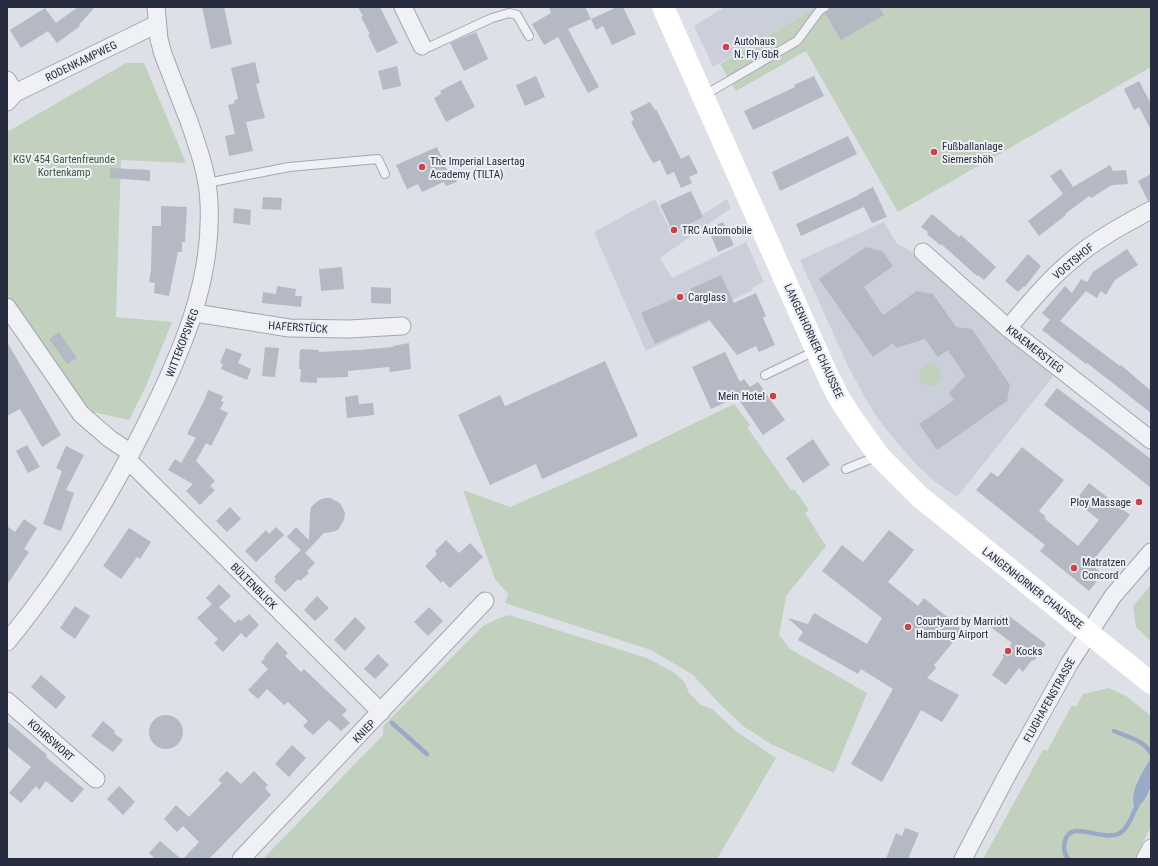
<svg xmlns="http://www.w3.org/2000/svg" width="1158" height="866" viewBox="0 0 1158 866" font-family="'Roboto Condensed',sans-serif">
<rect width="100%" height="100%" fill="#dde0e7"/>
<g fill="#cbcfd9">
<path d="M 725,7 L 816,7 L 713,67 L 694,26 Z"/>
<path d="M 655,199 L 668,226 L 682,219 L 685,226 L 727,199 L 731,208 L 660,258 L 672,278 L 746,242 L 764,282 L 752,288 L 753,290 L 723,304 L 708,313 L 708,322 L 646,351 L 594,232 Z"/>
<path d="M 884,222 L 897,244 L 911,251 L 985,319 L 1056,373 L 957,497 L 933,480 L 915,463 L 894,439 L 878,419 L 864,396 L 849,368 L 800,260 Z"/>
</g>
<g fill="#c1d1be">
<path d="M 816,7 L 1151,7 L 1151,67 L 898,212 L 806,51 L 736,91 L 720,64 Z"/>
<path d="M 126,63 L 144,63 L 186,163 L 121,160 L 116,317 L 172,322 L 146,386 L 129,420 L 93,412 L 62,377 L 7,297 L 7,132 Z"/>
<circle cx="930" cy="375" r="11"/>
<path d="M 734,404 L 750,425 L 747,427 L 791,490 L 794,489 L 809,510 L 805,513 L 826,546 L 786,596 L 779,635 L 790,649 L 867,693 L 834,773 L 771,744 L 743,726 L 719,703 L 693,675 L 651,650 L 505,603 L 508,594 L 495,579 L 463,490 L 510,507 L 612,463 Z"/>
<path d="M 1151,585 L 1151,641 L 1136,627 L 1133,606 Z"/>
<path d="M 509,615 L 647,658 L 675,673 L 685,683 L 689,693 L 701,705 L 712,709 L 737,732 L 776,758 L 717,859 L 263,859 L 383,735 L 383,726 L 483,626 L 497,619 Z"/>
<path d="M 1109,688 L 1126,696 L 1151,716 L 1151,758 L 1136,783 L 1146,800 L 1151,790 L 1151,827 L 1134,859 L 983,859 L 1043,750 L 1047,751 L 1072,705 L 1076,707 L 1083,694 Z"/>
</g>
<path fill="#98aac8" d="M 1151,758 C 1151,778 1155,796 1135,808 C 1128,792 1143,771 1151,758 Z"/>
<g fill="none" stroke-linecap="round" stroke-linejoin="round">
<g stroke="#98aac8" stroke-width="4.5">
<path d="M 392,723 L 427,754"/>
<path d="M 1114,731 C 1128,737 1143,740 1151,753"/>
<path d="M 1068,859 C 1064,853 1063,848 1065,841 C 1071,818 1103,843 1120,833 C 1129,828 1133,812 1138,804"/>
</g>
</g>
<g fill="#b4b9c4">
<path d="M 78,7 L 95,7 L 79,25 L 80,26 L 57,43 L 48,31 L 21,48 L 10,30 L 45,8 L 56,23 Z"/>
<path d="M 202,7 L 224,7 L 232,44 L 211,49 Z"/>
<path d="M 358,7 L 380,7 L 398,43 L 377,53 L 368,35 L 370,34 L 361,17 L 363,16 Z"/>
<path d="M 549,7 L 585,7 L 591,19 L 568,29 L 599,87 L 588,93 L 558,37 L 544,45 L 532,24 L 551,13 Z"/>
<path d="M 617,7 L 623,7 L 636,34 L 612,45 L 603,26 L 596,30 L 591,19 Z"/>
<path d="M 830,7 L 879,7 L 884,15 L 841,40 L 825,13 L 830,10 Z"/>
<path d="M 476,32 L 488,59 L 464,71 L 450,43 Z"/>
<path d="M 255,62 L 260,83 L 256,84 L 265,118 L 246,122 L 253,151 L 229,156 L 225,136 L 235,134 L 228,105 L 235,103 L 234,100 L 238,99 L 231,68 Z"/>
<path d="M 397,66 L 401,86 L 383,90 L 378,71 Z"/>
<path d="M 536,76 L 545,97 L 525,106 L 516,85 Z"/>
<path d="M 814,76 L 824,96 L 753,130 L 744,111 L 795,87 L 794,85 Z"/>
<path d="M 461,80 L 475,107 L 446,122 L 434,98 L 441,94 L 440,91 Z"/>
<path d="M 1139,81 L 1151,104 L 1151,130 L 1139,107 L 1134,110 L 1124,89 Z"/>
<path d="M 650,102 L 655,110 L 656,109 L 681,159 L 689,155 L 698,173 L 689,177 L 692,183 L 681,188 L 674,172 L 667,175 L 660,160 L 654,163 L 651,160 L 631,122 L 634,120 L 630,112 Z"/>
<path d="M 848,136 L 857,154 L 780,191 L 772,172 Z"/>
<path d="M 437,147 L 448,172 L 452,170 L 457,182 L 446,186 L 444,182 L 422,192 L 418,184 L 407,189 L 396,165 Z"/>
<path d="M 1110,165 L 1113,171 L 1126,170 L 1128,184 L 1112,185 L 1091,198 L 1089,196 L 1065,214 L 1066,215 L 1039,236 L 1028,221 L 1063,194 L 1050,176 L 1061,169 L 1073,187 Z"/>
<path d="M 110,168 L 150,170 L 150,181 L 110,178 Z"/>
<path d="M 1151,174 L 1151,200 L 1148,201 L 1138,181 Z"/>
<path d="M 873,187 L 887,217 L 872,223 L 864,207 L 801,236 L 796,224 L 859,195 L 859,194 Z"/>
<path d="M 691,191 L 703,217 L 673,232 L 660,205 Z"/>
<path d="M 263,197 L 282,198 L 281,210 L 262,209 Z"/>
<path d="M 161,206 L 187,207 L 185,242 L 182,242 L 182,252 L 178,252 L 169,296 L 154,293 L 155,283 L 149,282 L 151,270 L 152,226 L 161,226 Z"/>
<path d="M 234,208 L 251,210 L 250,225 L 233,223 Z"/>
<path d="M 932,214 L 959,237 L 961,235 L 996,267 L 984,280 L 978,275 L 977,276 L 948,250 L 941,244 L 940,245 L 927,234 L 928,232 L 921,227 Z"/>
<path d="M 723,222 L 734,245 L 718,252 L 708,229 Z"/>
<path d="M 866,247 L 882,251 L 893,266 L 864,287 L 883,315 L 917,291 L 933,294 L 956,327 L 972,329 L 1010,385 L 1007,401 L 937,450 L 919,424 L 954,400 L 949,393 L 965,376 L 948,350 L 938,357 L 925,339 L 896,348 L 893,343 L 873,357 L 819,279 Z"/>
<path d="M 1127,249 L 1138,265 L 1115,280 L 1106,295 L 1101,291 L 1097,298 L 1086,291 L 1060,321 L 1120,366 L 1121,365 L 1151,391 L 1151,413 L 1087,363 L 1086,364 L 1042,330 L 1050,320 L 1042,313 L 1065,286 L 1072,293 L 1081,279 L 1087,282 L 1093,272 Z"/>
<path d="M 1028,254 L 1041,266 L 1025,287 L 1024,286 L 1018,292 L 1005,281 Z"/>
<path d="M 342,267 L 344,289 L 321,291 L 319,269 Z"/>
<path d="M 721,275 L 734,303 L 756,293 L 766,316 L 763,318 L 775,345 L 759,352 L 756,346 L 737,355 L 709,320 L 655,344 L 641,313 L 691,291 L 690,289 Z"/>
<path d="M 277,286 L 296,289 L 295,296 L 302,296 L 301,307 L 262,303 L 263,292 L 276,294 Z"/>
<path d="M 371,287 L 391,288 L 391,304 L 371,303 Z"/>
<path d="M 59,332 L 77,358 L 67,364 L 49,339 Z"/>
<path d="M 7,342 L 61,435 L 42,447 L 20,409 L 7,416 Z"/>
<path d="M 409,343 L 411,369 L 390,372 L 389,367 L 348,371 L 348,377 L 317,378 L 317,383 L 300,382 L 301,369 L 299,369 L 300,350 L 302,350 L 302,349 L 319,350 L 319,352 L 359,350 L 393,347 L 393,346 Z"/>
<path d="M 265,347 L 279,348 L 275,377 L 262,376 Z"/>
<path d="M 226,348 L 242,354 L 238,363 L 251,369 L 247,380 L 221,369 L 223,364 L 220,363 Z"/>
<path d="M 725,352 L 740,382 L 744,379 L 750,387 L 758,382 L 785,420 L 763,435 L 737,397 L 711,409 L 692,367 Z"/>
<path d="M 605,361 L 638,436 L 542,479 L 536,464 L 490,485 L 458,415 L 500,395 L 505,406 Z"/>
<path d="M 1057,388 L 1151,459 L 1151,488 L 1105,451 L 1044,405 Z"/>
<path d="M 208,390 L 223,396 L 221,401 L 224,402 L 220,409 L 228,413 L 211,446 L 206,443 L 196,461 L 215,481 L 210,486 L 215,490 L 200,505 L 186,491 L 193,484 L 168,470 L 175,459 L 181,463 L 196,438 L 187,434 L 204,401 Z"/>
<path d="M 358,395 L 359,404 L 373,403 L 374,415 L 347,418 L 345,397 Z"/>
<path d="M 813,439 L 830,465 L 803,483 L 786,458 Z"/>
<path d="M 27,445 L 40,467 L 28,473 L 16,451 Z"/>
<path d="M 66,446 L 84,455 L 66,490 L 74,493 L 61,531 L 43,524 L 62,471 L 56,468 Z"/>
<path d="M 1022,447 L 1064,480 L 1039,511 L 1046,517 L 1044,518 L 1078,546 L 1099,520 L 1075,501 L 1089,483 L 1130,515 L 1090,564 L 1103,574 L 1089,591 L 1040,551 L 1045,545 L 976,490 L 991,472 L 998,477 Z"/>
<path d="M 325,498 L 330,498 L 340,503 L 345,513 L 344,520 L 338,530 L 332,532 L 324,533 L 305,553 L 315,563 L 307,571 L 309,573 L 300,581 L 298,579 L 285,592 L 274,581 L 276,579 L 274,577 L 301,550 L 287,537 L 296,527 L 309,540 L 310,513 L 311,507 L 319,500 Z"/>
<path d="M 230,507 L 241,519 L 227,532 L 216,521 Z"/>
<path d="M 24,519 L 37,528 L 24,549 L 29,552 L 7,585 L 7,526 L 15,532 Z"/>
<path d="M 276,527 L 284,535 L 256,562 L 245,551 L 266,530 L 269,534 Z"/>
<path d="M 129,528 L 151,542 L 140,559 L 137,557 L 121,579 L 103,566 Z"/>
<path d="M 889,530 L 914,550 L 888,582 L 918,606 L 924,598 L 963,630 L 934,665 L 936,668 L 927,678 L 959,695 L 942,722 L 921,710 L 882,782 L 851,764 L 893,689 L 861,669 L 858,674 L 798,640 L 803,632 L 788,618 L 808,624 L 814,613 L 867,644 L 882,618 L 822,571 L 842,545 L 863,562 Z"/>
<path d="M 446,540 L 459,553 L 470,543 L 483,557 L 450,588 L 443,581 L 441,583 L 425,566 L 437,554 L 435,551 Z"/>
<path d="M 219,584 L 231,596 L 219,607 L 235,623 L 239,619 L 241,621 L 249,614 L 259,625 L 246,638 L 241,633 L 223,652 L 214,643 L 218,639 L 197,618 L 212,604 L 206,598 Z"/>
<path d="M 317,596 L 329,608 L 315,621 L 304,610 Z"/>
<path d="M 75,606 L 90,616 L 75,639 L 60,628 Z"/>
<path d="M 429,607 L 443,621 L 428,636 L 414,622 Z"/>
<path d="M 1001,615 L 1007,619 L 1009,616 L 1046,644 L 1034,661 L 1032,660 L 1023,672 L 1019,668 L 1006,685 L 992,675 L 1004,657 L 1002,656 L 1012,643 L 992,628 Z"/>
<path d="M 355,617 L 366,628 L 345,651 L 334,640 Z"/>
<path d="M 277,642 L 288,653 L 285,656 L 301,672 L 304,669 L 347,710 L 342,715 L 350,723 L 341,731 L 329,720 L 313,735 L 303,726 L 308,721 L 288,702 L 284,705 L 267,689 L 258,699 L 248,690 L 268,669 L 261,662 L 265,658 L 264,657 Z"/>
<path d="M 378,654 L 389,665 L 375,679 L 364,669 Z"/>
<path d="M 41,675 L 66,697 L 56,709 L 31,687 Z"/>
<circle cx="166" cy="732" r="17"/>
<path d="M 7,721 L 47,755 L 46,757 L 84,789 L 72,803 L 46,781 L 39,790 L 36,786 L 21,803 L 9,793 L 31,767 L 7,747 Z"/>
<path d="M 103,721 L 115,731 L 114,733 L 123,740 L 113,752 L 91,736 Z"/>
<path d="M 292,745 L 306,758 L 289,777 L 275,764 Z"/>
<path d="M 227,771 L 241,784 L 254,771 L 268,785 L 265,788 L 271,795 L 209,859 L 183,859 L 199,842 L 183,826 L 177,832 L 164,819 L 176,805 L 189,817 L 222,783 L 218,780 Z"/>
<path d="M 119,786 L 135,802 L 123,815 L 107,799 Z"/>
<path d="M 905,828 L 919,833 L 908,859 L 886,859 L 896,833 L 902,836 Z"/>
<path d="M 160,841 L 181,859 L 155,859 L 149,853 Z"/>
</g>
<g fill="none" stroke-linecap="round" stroke-linejoin="round">
<g stroke="#a3a6b1" stroke-width="10">
<g id="lane">
<path d="M 422,46 L 429,47 L 492,18 L 509,13 L 517,15 L 529,36"/>
<path d="M 703,96 L 797,41 L 820,10 L 825,7"/>
<path d="M 207,183 L 289,167 L 378,159 L 385,174"/>
<path d="M 765,375 L 815,351"/>
<path d="M 846,469 L 878,456"/>
</g>
</g>
<g stroke="#a3a6b1" stroke-width="19">
<g id="street">
<path d="M 403,7 L 422,46"/>
<path d="M 7,80 L 15,93"/>
<path d="M 7,102 L 15,93 L 157,24"/>
<path d="M 923,252 L 1008,328 L 1151,440"/>
<path d="M 7,307 L 81,414 L 110,439 L 131,453"/>
<path d="M 195,313 L 289,328 L 349,329 L 402,326"/>
<path d="M 1008,328 C 1028,305 1047,281 1071,261 C 1095,240 1123,225 1151,210"/>
<path d="M 128,460 L 381,712"/>
<path d="M 7,642 C 61,576 107,502 145,426 C 180,356 213,283 209,203 C 208,174 198,148 189,121 C 180,99 172,77 163,54 L 159,39 L 156,7"/>
<path d="M 7,701 L 96,779"/>
<path d="M 241,859 L 485,601"/>
<path d="M 963,859 L 1005,779 L 1069,664 L 1113,596 L 1151,552"/>
<path d="M 1145,859 L 1151,848"/>
</g>
</g>
<use href="#lane" stroke="#f0f1f5" stroke-width="8"/>
<use href="#street" stroke="#f0f1f5" stroke-width="17"/>
<path stroke="#fff" stroke-width="22" d="M 663,7 L 827,374 L 839,398 L 854,421 L 879,456 L 920,497 L 1151,683"/>
</g>
<g fill="#ce4146" stroke="#edeff5" stroke-width="1.5">
<circle cx="726" cy="47" r="4"/>
<circle cx="934" cy="152" r="4"/>
<circle cx="422" cy="167" r="4"/>
<circle cx="674" cy="230" r="4"/>
<circle cx="680" cy="297" r="4"/>
<circle cx="773" cy="396" r="4"/>
<circle cx="1139" cy="502" r="4"/>
<circle cx="1074" cy="568" r="4"/>
<circle cx="908" cy="627" r="4"/>
<circle cx="1008" cy="651" r="4"/>
</g>
<g text-anchor="middle" stroke-width="4" stroke-linejoin="round" paint-order="stroke">
<g font-size="11" fill="#272c3e" stroke="#edeff5" text-anchor="start">
<text x="734" y="45">Autohaus<tspan x="734" dy="13">N. Fly GbR</tspan></text>
<text x="942" y="150">Fußballanlage<tspan x="942" dy="13">Siemershöh</tspan></text>
<text x="430" y="165">The Imperial Lasertag<tspan x="430" dy="13">Academy (TILTA)</tspan></text>
<text x="682" y="234">TRC Automobile</text>
<text x="688" y="301">Carglass</text>
<text x="765" y="400" text-anchor="end">Mein Hotel</text>
<text x="1131" y="506" text-anchor="end">Ploy Massage</text>
<text x="1082" y="566">Matratzen<tspan x="1082" dy="13">Concord</tspan></text>
<text x="916" y="625">Courtyard by Marriott<tspan x="916" dy="13">Hamburg Airport</tspan></text>
<text x="1016" y="655">Kocks</text>
</g>
<g font-size="11" fill="#272c3e" stroke="#edeff5">
<text transform="translate(81 61) rotate(-26)" y="4">RODENKAMPWEG</text>
<text transform="translate(1073 261) rotate(-40)" y="4">VOGTSHOF</text>
<text transform="translate(298 327) rotate(4)" y="4">HAFERSTÜCK</text>
<text transform="translate(814 341) rotate(65)" y="4">LANGENHORNER CHAUSSEE</text>
<text transform="translate(182 343) rotate(-69)" y="4">WITTEKOPSWEG</text>
<text transform="translate(1035 349) rotate(38)" y="4">KRAEMERSTIEG</text>
<text transform="translate(254 586) rotate(45)" y="4">BÜLTENBLICK</text>
<text transform="translate(1033 588) rotate(38)" y="4">LANGENHORNER CHAUSSEE</text>
<text transform="translate(1049 700) rotate(-61)" y="4">FLUGHAFENSTRASSE</text>
<text transform="translate(364 731) rotate(-46)" y="4">KNIEP</text>
<text transform="translate(51 740) rotate(41)" y="4">KOHRSWORT</text>
</g>
<g font-size="11" fill="#375934" stroke="#edeff5">
<text x="64" y="163">KGV 454 Gartenfreunde<tspan x="64" dy="13">Kortenkamp</tspan></text>
</g>
</g>
<rect width="1158" height="866" fill="none" stroke="#272c3e" stroke-width="16"/>
</svg>
